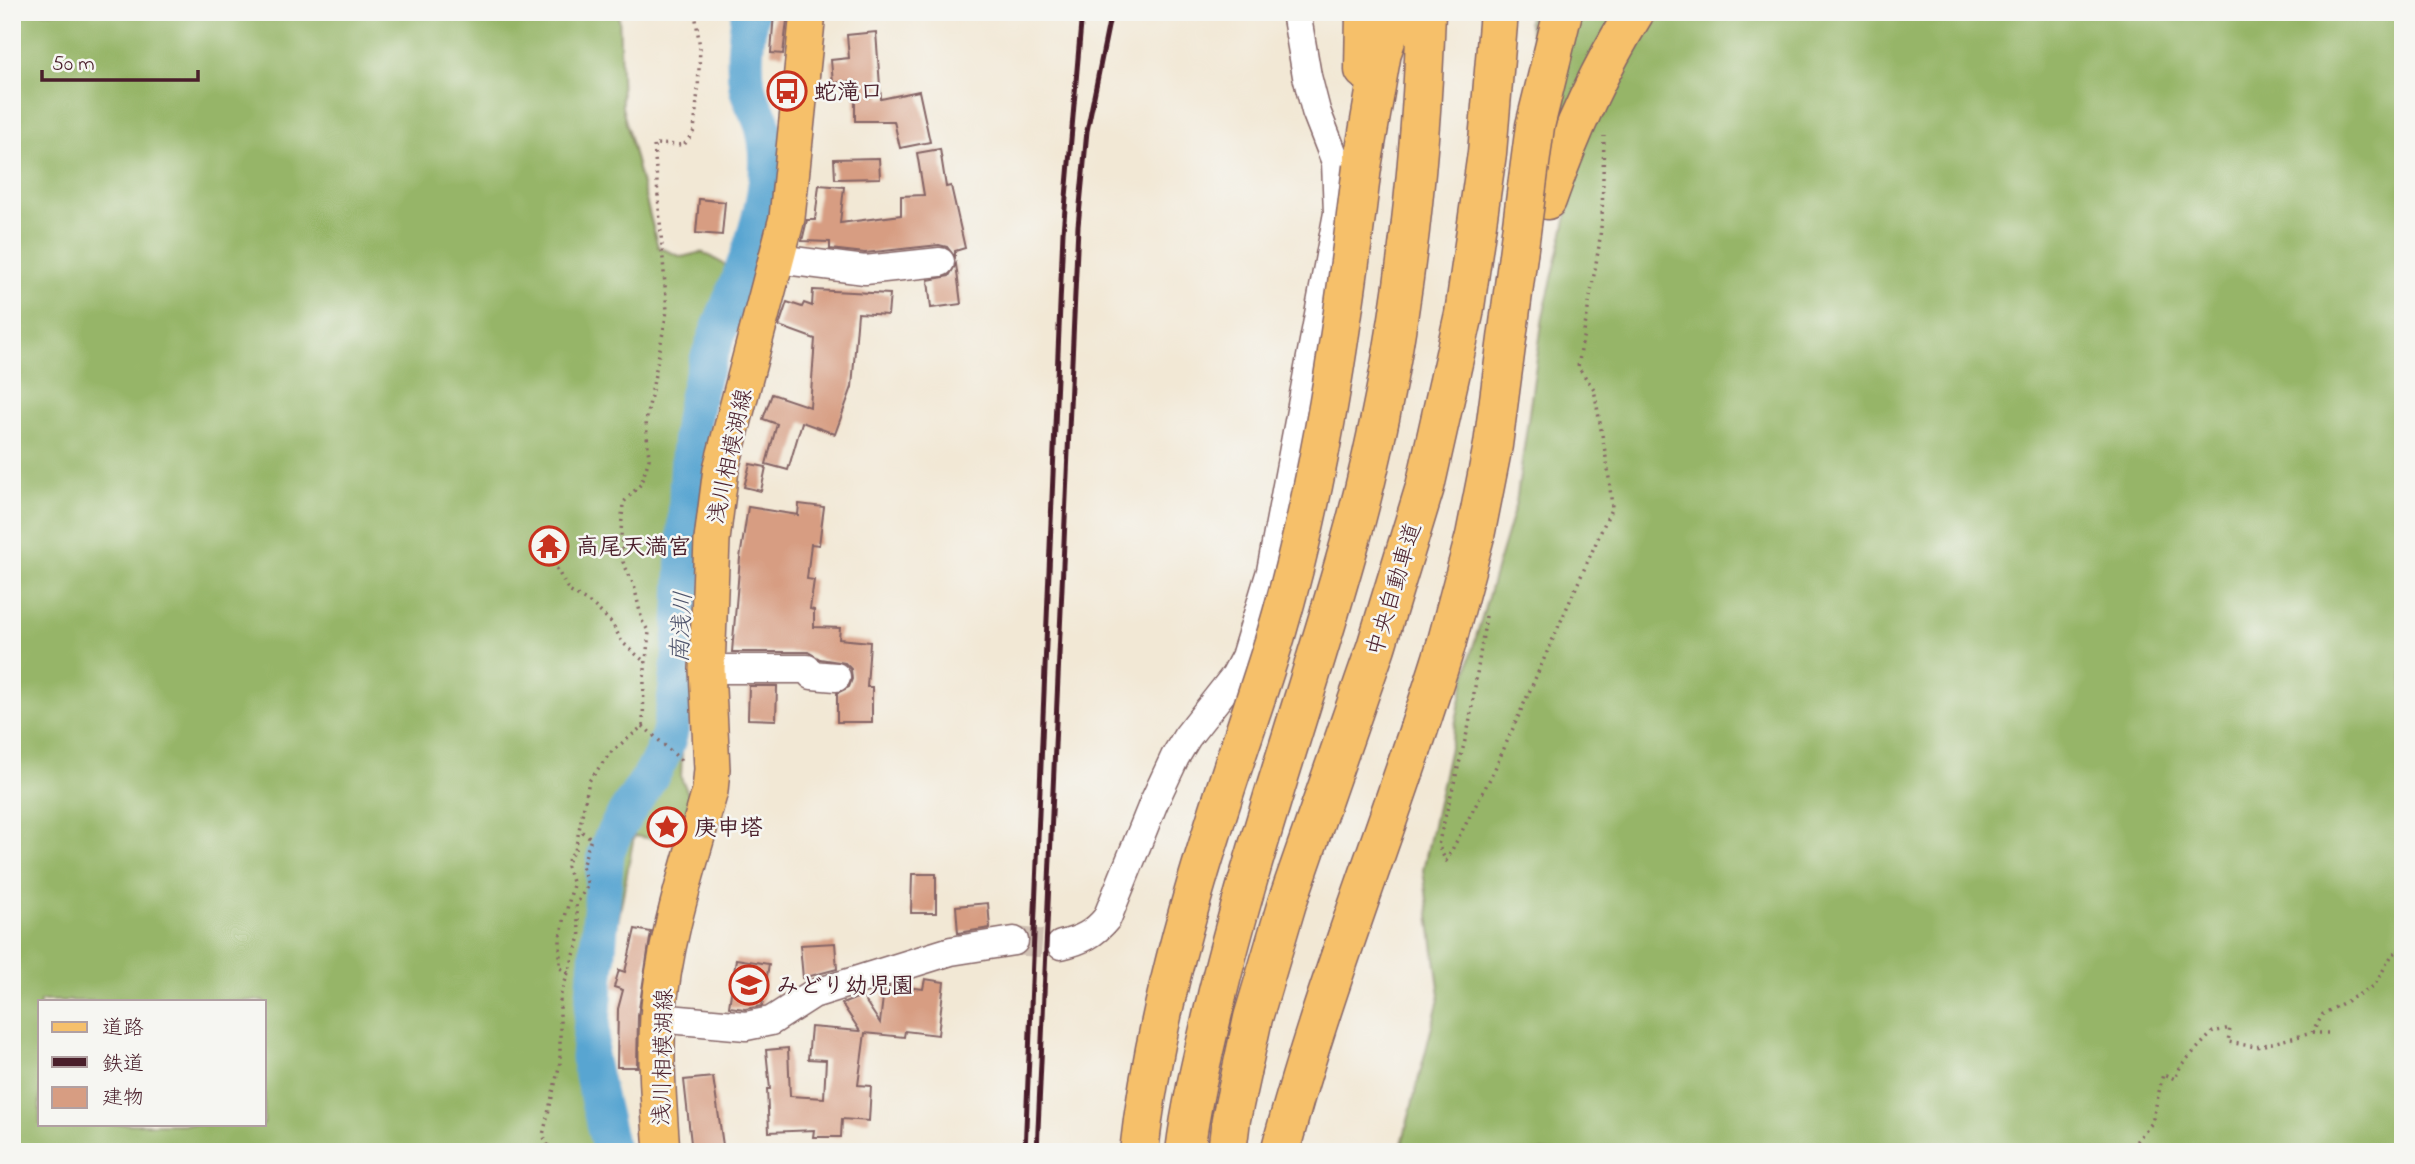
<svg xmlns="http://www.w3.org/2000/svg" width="2415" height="1164" viewBox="0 0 2415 1164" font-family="'Indie Flower','Klee One',sans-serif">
<rect width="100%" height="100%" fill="#f6f6f2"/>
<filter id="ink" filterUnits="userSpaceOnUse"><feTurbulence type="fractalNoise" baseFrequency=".0143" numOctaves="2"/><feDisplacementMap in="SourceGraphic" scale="14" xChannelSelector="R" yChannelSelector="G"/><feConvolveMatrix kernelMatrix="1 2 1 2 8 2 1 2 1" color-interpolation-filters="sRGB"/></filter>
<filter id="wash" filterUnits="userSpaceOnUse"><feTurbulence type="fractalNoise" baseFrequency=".00686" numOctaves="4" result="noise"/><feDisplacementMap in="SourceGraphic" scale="28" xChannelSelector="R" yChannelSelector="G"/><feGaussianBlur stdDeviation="1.57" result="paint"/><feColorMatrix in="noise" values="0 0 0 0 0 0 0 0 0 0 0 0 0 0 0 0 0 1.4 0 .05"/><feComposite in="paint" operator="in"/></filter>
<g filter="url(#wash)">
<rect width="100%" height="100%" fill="#f2e8d5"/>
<g fill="#96b568" stroke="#706a4a" stroke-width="2" fill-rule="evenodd">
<path d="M 12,12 L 619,12 L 622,107 L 658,247 L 682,257 L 702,252 L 729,267 L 699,349 L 681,778 L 690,797 L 680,843 L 634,836 L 603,1002 L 603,1066 L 614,1132 L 637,1152 L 12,1152 ZM 40,1001 L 264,1001 L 264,1124 L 40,1124 Z"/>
<path d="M 1530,12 L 2403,12 L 2403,1152 L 1400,1152 L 1440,995 L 1423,870 L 1470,657 L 1516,503 L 1543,316 L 1572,195 L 1528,21 Z"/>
</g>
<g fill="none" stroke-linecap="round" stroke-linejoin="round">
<path stroke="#59a5d1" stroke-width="37" d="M 611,1152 L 589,1058 L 606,853 C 621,808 662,775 671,727 C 685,653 683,575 687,500 C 688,464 690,424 699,389 C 716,323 754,262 765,193 C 769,170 769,143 761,120 C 756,108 749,99 747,86 C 743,61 746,37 750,12"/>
</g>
<g id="blocks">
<g fill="#d79d82">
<path d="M 774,12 L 788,12 L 783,54 L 771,53 Z"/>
<path d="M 876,32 L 881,99 L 919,91 L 930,142 L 900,148 L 894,121 L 855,121 L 855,81 L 833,83 L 831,60 L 849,58 L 847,35 Z"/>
<path d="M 940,149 L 946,187 L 951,186 L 965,248 L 955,251 L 955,257 L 947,247 L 939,245 L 865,253 L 830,249 L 830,242 L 802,241 L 807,220 L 815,220 L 819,185 L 844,187 L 840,223 L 901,215 L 901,196 L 924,195 L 917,153 Z"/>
<path d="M 879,158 L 880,178 L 835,179 L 834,159 Z"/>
<path d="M 699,199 L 725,202 L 722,235 L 696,233 Z"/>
<path d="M 956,264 L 961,304 L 931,308 L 928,280 L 949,276 Z"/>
<path d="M 813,290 L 890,294 L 888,315 L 858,313 L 852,387 L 835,434 L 802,422 L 788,470 L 766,464 L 777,424 L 763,419 L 772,394 L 810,407 L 815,339 L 779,326 L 787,302 L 802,307 L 804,303 L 812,306 Z"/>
<path d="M 750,464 L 766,467 L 761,491 L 744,487 Z"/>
<path d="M 799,504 L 824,507 L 819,545 L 811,544 L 807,579 L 814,580 L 810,609 L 814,610 L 814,627 L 840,628 L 839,639 L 870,642 L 867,687 L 872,687 L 872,722 L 837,722 L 837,693 L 849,687 L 852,679 L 851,669 L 845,663 L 820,659 L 808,652 L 732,652 L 740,558 L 748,507 L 798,515 Z"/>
<path d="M 749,686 L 777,686 L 776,720 L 748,719 Z"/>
<path d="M 912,874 L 936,874 L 936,913 L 911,913 Z"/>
<path d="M 988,903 L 990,928 L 958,933 L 956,906 Z"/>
<path d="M 635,929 L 651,932 L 638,1015 L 637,1067 L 617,1067 L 618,1009 L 623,990 L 614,987 L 619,970 L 625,972 Z"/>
<path d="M 835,943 L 837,969 L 803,978 L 800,945 Z"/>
<path d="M 736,959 L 769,964 L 762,1006 L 745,1009 L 729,1007 Z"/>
<path d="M 925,979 L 944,982 L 938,1035 L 905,1031 L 904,1037 L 865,1033 L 858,1085 L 871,1086 L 869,1121 L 842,1119 L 841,1137 L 813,1137 L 814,1130 L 769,1132 L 767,1089 L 770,1089 L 766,1050 L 788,1048 L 790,1096 L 824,1098 L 826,1060 L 808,1059 L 811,1027 L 860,1031 L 842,1004 L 862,996 L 880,1023 L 884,989 L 895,986 L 923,989 Z"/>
<path d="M 713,1077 L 724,1152 L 692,1152 L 684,1080 Z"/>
</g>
</g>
</g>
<g filter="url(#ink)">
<use href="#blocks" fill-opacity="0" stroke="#856566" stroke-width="2"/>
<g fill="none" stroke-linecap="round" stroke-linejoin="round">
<path stroke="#d0c0b3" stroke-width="28" stroke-dasharray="28 14" stroke-linecap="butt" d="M 1014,941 L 1061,945"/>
<g stroke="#856566" stroke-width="31">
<g id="minor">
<path d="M 777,259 L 865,270 L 940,262"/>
<path d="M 707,669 L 807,669 L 812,675 L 836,677"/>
<path d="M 1061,945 C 1082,940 1094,934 1107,918 L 1154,802 L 1175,757 L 1187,737 L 1235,676 L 1245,657 L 1271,571 L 1338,213 L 1336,162 L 1316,111 L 1307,76 L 1296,12"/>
<path d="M 658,1018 L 746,1026 L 771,1021 L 813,994 L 951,951 L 1014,941"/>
</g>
</g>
<g stroke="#856566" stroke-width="38">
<path id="major" d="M 662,1152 C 659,1107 655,1062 658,1017 C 664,939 689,866 710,791 L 712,769 L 707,669 L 712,540 L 721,469 L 787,218 L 808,12"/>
</g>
<g stroke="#856566" stroke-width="41">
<g id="highway">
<path d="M 1364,70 L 1365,12"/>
<path d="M 1362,167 L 1382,52 L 1396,12"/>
<path d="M 1547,200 C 1570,134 1598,71 1635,12"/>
<path d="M 1185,1152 C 1191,1103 1203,1055 1214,1008 C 1251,852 1306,700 1349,546 C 1398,372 1420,192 1426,12"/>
<path d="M 1227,1152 L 1231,1119 L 1253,1018 L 1287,903 L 1376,647 L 1425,487 L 1464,314 L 1487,153 L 1499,12"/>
<path d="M 1280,1152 C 1325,980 1394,815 1446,645"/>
</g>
</g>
<g stroke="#856566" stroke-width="3.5" stroke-dasharray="2 5" stroke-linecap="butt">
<path d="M 2403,274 L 2403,282"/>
<path d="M 553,562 L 569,591 L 593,605 L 612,623 L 622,642 L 646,663"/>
<path d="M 1486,616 L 1469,725 L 1438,845 L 1446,861 L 1493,773 L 1612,507 L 1608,469 L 1594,389 L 1578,367 L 1599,246 L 1602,218 L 1604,136"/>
<path d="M 643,726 L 684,763"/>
<path d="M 568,973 L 560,968 L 560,937 L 573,885 L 567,866 L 569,857 L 575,851 L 579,830"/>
<path d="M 2312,1033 L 2329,1033"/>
<path d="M 551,1152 L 543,1135 L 560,1063 L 560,997 L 580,937 L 576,905 L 588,885 L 582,867 L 591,838 L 579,830 L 589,781 L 610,753 L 643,726 L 644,679 L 649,632 L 642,621 L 634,585 L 623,562 L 621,532 L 623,503 L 641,484 L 649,459 L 646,422 L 667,311 L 654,144 L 684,145 L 694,131 L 698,90 L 700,48 L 695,12"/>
<path d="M 2127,1152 L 2152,1123 L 2163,1074 L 2175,1079 L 2181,1065 L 2213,1032 L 2230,1028 L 2228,1042 L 2256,1047 L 2312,1033 L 2323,1014 L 2374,986 L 2392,955 L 2403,948"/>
</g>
<use href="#minor" stroke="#fff" stroke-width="28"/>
<use href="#major" stroke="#f6c06b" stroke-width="35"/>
<use href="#highway" stroke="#f6c06b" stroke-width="38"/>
<g stroke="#4a1f2b" stroke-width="5">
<path d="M 1025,1152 L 1063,232 L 1082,12"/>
<path d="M 1037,1152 L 1078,226 L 1087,131 L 1111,12"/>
</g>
<g stroke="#856566" stroke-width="41" stroke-linecap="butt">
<g id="highway-bridge">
<path d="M 1446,645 L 1475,536 L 1493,445 L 1535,126 L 1563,12"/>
<path d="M 1139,1152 C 1151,1043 1179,936 1212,832 C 1232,766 1256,701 1276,635 C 1321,482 1343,325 1362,167"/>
</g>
</g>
<use href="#highway-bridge" stroke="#f6c06b" stroke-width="38"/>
</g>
</g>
<defs>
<g id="bus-ring" transform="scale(2.0125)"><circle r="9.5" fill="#f6f6f2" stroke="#c8321e" stroke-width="1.5"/><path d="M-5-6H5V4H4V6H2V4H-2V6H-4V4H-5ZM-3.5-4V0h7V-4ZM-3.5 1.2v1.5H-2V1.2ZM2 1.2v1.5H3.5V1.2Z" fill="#c8321e"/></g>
<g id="temple-ring" transform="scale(2.0125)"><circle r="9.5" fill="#f6f6f2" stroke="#c8321e" stroke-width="1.5"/><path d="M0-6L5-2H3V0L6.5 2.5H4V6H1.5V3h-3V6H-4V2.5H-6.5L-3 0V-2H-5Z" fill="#c8321e"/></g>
<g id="sight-ring" transform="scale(2.0125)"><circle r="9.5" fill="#f6f6f2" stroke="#c8321e" stroke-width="1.5"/><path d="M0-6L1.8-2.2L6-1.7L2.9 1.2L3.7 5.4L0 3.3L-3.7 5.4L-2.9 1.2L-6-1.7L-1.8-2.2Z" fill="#c8321e"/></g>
<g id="school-ring" transform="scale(2.0125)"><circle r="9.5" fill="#f6f6f2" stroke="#c8321e" stroke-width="1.5"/><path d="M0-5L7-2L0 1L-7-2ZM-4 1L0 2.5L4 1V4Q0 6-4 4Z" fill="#c8321e"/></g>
</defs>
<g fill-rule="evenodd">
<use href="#bus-ring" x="787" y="91"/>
<use href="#temple-ring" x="549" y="546"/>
<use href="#sight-ring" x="667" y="827"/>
<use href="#school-ring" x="749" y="985"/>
</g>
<g text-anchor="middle" stroke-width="5" stroke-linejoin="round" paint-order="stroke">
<g font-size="23" font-weight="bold" fill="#4a1f2b" stroke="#f6f6f2" text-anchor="start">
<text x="814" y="99">蛇滝口</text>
<text x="576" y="554">高尾天満宮</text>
<text x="694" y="835">庚申塔</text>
<text x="776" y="993">みどり幼児園</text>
</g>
<g font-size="23" fill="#4a1f2b" stroke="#f6f6f2">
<text transform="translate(729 456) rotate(-78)" y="8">浅川相模湖線</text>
<text transform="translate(1393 589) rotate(-73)" y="8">中央自動車道</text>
<text transform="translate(662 1057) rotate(-89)" y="8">浅川相模湖線</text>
</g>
<g font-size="24" font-style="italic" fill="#50556d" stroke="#f6f6f2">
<text transform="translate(681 627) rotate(-87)" y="8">南浅川</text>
</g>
</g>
<rect width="2415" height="1164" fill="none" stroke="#f6f6f2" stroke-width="42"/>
<rect x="38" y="1000" width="228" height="126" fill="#f6f6f2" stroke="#b1a0a2" stroke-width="2"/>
<rect x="52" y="1022" width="35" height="10" fill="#f6c06b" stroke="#b1a0a2" stroke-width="2"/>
<text x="102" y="1034" font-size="21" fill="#4a1f2b">道路</text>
<rect x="52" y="1057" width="35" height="10" fill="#4a1f2b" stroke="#b1a0a2" stroke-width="2"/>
<text x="102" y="1070" font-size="21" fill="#4a1f2b">鉄道</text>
<rect x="52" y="1087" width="35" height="21" fill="#d79d82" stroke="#b1a0a2" stroke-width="2"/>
<text x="102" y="1104" font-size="21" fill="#4a1f2b">建物</text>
<path d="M42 70v10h156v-10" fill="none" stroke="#4a1f2b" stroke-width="3.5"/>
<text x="52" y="70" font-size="21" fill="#4a1f2b" stroke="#f6f6f2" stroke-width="5" paint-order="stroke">50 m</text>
</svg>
